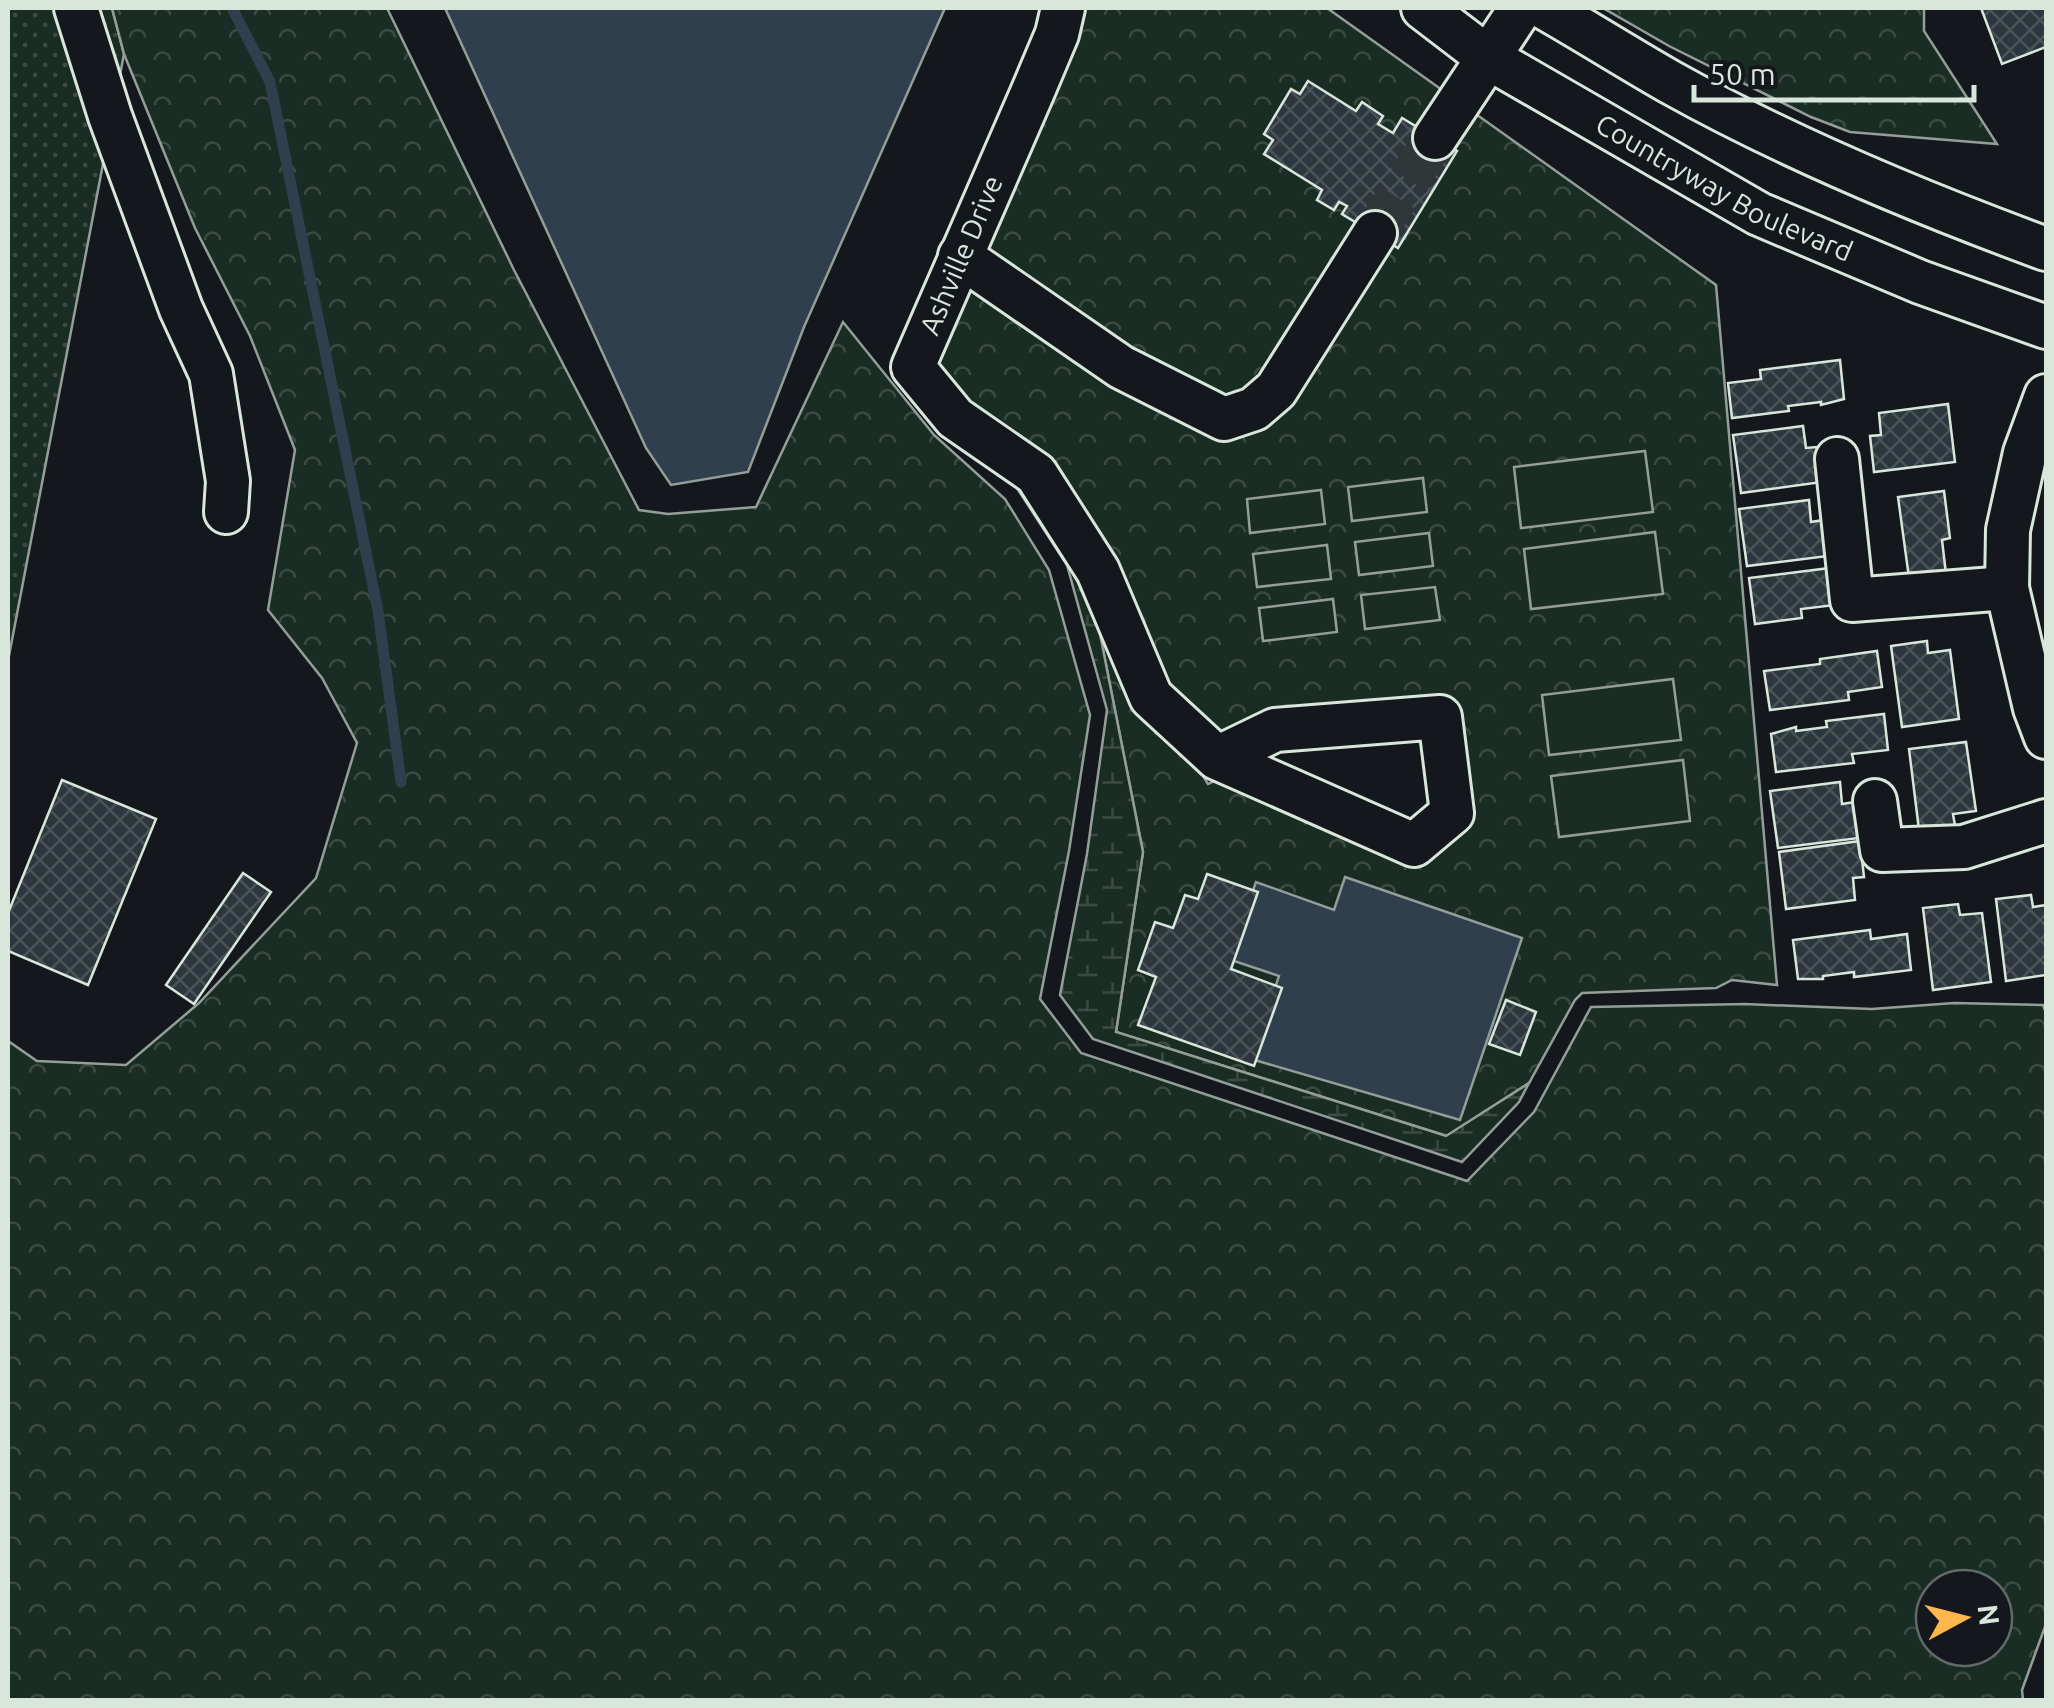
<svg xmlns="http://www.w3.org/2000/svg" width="2054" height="1708" viewBox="0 0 2054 1708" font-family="Ubuntu,sans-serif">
<defs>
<pattern id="grass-dots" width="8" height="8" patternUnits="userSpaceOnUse" patternTransform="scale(2.5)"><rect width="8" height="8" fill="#1a2d24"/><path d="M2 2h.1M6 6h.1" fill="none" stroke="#3b4b43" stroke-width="1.8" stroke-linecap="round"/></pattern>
<pattern id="forest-crowns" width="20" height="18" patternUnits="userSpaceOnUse" patternTransform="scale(2.5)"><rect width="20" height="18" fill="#1a2d24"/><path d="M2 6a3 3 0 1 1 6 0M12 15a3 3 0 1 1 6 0" fill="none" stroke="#3b4b43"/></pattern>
<pattern id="wetland-marsh" width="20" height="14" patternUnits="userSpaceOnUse" patternTransform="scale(2.5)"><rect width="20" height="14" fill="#1a2d24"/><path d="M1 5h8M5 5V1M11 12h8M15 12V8" fill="none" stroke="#3b4b43"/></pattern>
<pattern id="building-cross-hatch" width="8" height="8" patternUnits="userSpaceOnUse" patternTransform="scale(2.5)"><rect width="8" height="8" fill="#2c363c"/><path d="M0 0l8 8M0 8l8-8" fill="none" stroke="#4a5358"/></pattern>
</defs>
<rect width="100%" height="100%" fill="#14181c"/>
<path fill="url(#grass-dots)" stroke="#939e99" stroke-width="2.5" d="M 8,8 L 112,8 L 124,54 L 8,661 Z"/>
<g fill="url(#forest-crowns)" stroke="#939e99" stroke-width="2.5" fill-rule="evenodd">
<path d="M 112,8 L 387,8 L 514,270 L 639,510 L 668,514 L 756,507 L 843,322 L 934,435 L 1005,499 L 1049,570 L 1090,715 L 1069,851 L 1040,999 L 1081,1053 L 1467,1181 L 1534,1112 L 1591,1007 L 1745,1004 L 1872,1009 L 1954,1003 L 2043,1005 L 2046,1013 L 2046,1624 L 2022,1690 L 2023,1700 L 8,1700 L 8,1041 L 37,1061 L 126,1065 L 199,1003 L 316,878 L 357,743 L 322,678 L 268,610 L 295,450 L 250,336 L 195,228 L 124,54 ZM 1994,1588 L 1994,1648 L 1934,1648 L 1934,1588 Z"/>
<path d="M 1085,8 L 1327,8 L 1716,285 L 1777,985 L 1732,980 L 1716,988 L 1582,993 L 1575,1000 L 1529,1083 L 1447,1136 L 1116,1032 L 1143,852 L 1100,634 L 1135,711 L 1199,769 L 1208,784 L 1218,779 L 1404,862 L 1466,828 L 1473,811 L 1462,715 L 1439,698 L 1222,734 L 1169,686 L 1117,564 L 1055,464 L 971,404 L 937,364 L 1077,41 Z"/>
<path d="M 1603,8 L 1924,8 L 1924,31 L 1997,144 L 1850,132 L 1811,117 L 1669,46 Z"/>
</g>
<path fill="url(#wetland-marsh)" stroke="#939e99" stroke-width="2.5" d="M 1013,482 L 1019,487 L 1077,580 L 1100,634 L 1143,852 L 1116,1032 L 1446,1136 L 1529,1083 L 1519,1102 L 1462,1162 L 1093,1039 L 1060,995 L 1087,854 L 1107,710 L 1067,565 Z"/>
<g fill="#1a2d24" stroke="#939e99" stroke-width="2.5">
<path d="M 1645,451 L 1653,512 L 1521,528 L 1514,467 Z"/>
<path d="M 1423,478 L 1427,512 L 1352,521 L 1348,487 Z"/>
<path d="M 1321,490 L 1325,524 L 1250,533 L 1247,499 Z"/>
<path d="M 1655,532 L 1663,594 L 1531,609 L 1524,549 Z"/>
<path d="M 1429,533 L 1433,566 L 1359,575 L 1355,542 Z"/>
<path d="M 1327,545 L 1331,579 L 1257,587 L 1253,554 Z"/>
<path d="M 1435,587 L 1440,620 L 1365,629 L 1361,595 Z"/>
<path d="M 1333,599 L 1337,632 L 1263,641 L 1259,608 Z"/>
<path d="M 1673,679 L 1681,740 L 1549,755 L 1542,695 Z"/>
<path d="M 1683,760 L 1690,821 L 1559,837 L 1551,776 Z"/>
</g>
<g fill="#2f3f4d" stroke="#939e99" stroke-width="2.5">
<path d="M 445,8 L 945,8 L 804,327 L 748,472 L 671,485 L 646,448 Z"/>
<path d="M 1345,877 L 1522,938 L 1460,1120 L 1251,1059 L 1279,976 L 1228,959 L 1256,882 L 1334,910 Z"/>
</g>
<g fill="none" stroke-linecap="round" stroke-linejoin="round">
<path stroke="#2f3f4d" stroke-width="11" d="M 232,8 L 270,82 L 378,611 L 401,782"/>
</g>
<g fill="url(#building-cross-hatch)" stroke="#d8e6dc" stroke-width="2.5">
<path d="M 1981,8 L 2046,8 L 2046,47 L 2002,64 Z"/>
<path d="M 1308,81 L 1356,111 L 1362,102 L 1383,116 L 1378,124 L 1393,133 L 1402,118 L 1457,151 L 1398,248 L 1342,214 L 1347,206 L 1339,202 L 1334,210 L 1317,200 L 1322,190 L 1264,154 L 1273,140 L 1264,134 L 1291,89 L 1300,94 Z"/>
<path d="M 1840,360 L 1844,399 L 1821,405 L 1821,402 L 1788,406 L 1789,411 L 1732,418 L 1728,383 L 1761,379 L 1760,370 Z"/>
<path d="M 1948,404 L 1955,462 L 1874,472 L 1870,436 L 1881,435 L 1879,413 Z"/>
<path d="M 1803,426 L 1806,448 L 1817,447 L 1822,482 L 1741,493 L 1733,435 Z"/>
<path d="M 1944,491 L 1950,538 L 1942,540 L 1946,574 L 1909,578 L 1898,497 Z"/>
<path d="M 1809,500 L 1811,522 L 1823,520 L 1828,556 L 1747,566 L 1739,509 Z"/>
<path d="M 1830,568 L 1835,605 L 1801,609 L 1802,618 L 1755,624 L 1749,578 Z"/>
<path d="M 1927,641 L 1928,653 L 1950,650 L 1959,719 L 1902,727 L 1891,646 Z"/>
<path d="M 1877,651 L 1882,687 L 1848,692 L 1849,700 L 1770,710 L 1764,671 L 1820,664 L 1820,659 Z"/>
<path d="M 1884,714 L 1888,750 L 1852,754 L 1854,763 L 1776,772 L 1771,734 L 1796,727 L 1796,731 L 1827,727 L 1826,721 Z"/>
<path d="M 1966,742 L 1976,811 L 1953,814 L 1955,826 L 1919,830 L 1909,749 Z"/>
<path d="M 62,780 L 156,819 L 88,985 L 8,951 L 8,913 Z"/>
<path d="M 1840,782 L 1842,804 L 1855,802 L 1859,838 L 1778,848 L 1770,791 Z"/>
<path d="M 1860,841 L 1864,877 L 1853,878 L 1855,900 L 1786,909 L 1779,852 Z"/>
<path d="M 243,873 L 271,892 L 194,1004 L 166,985 Z"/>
<path d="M 1207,874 L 1258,892 L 1231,969 L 1282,988 L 1254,1066 L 1138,1025 L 1156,977 L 1138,970 L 1155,922 L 1173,928 L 1185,895 L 1198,899 Z"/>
<path d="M 2031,895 L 2033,907 L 2046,905 L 2046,975 L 2006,981 L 1996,899 Z"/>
<path d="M 1958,904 L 1960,915 L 1982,913 L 1991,982 L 1933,990 L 1923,908 Z"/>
<path d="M 1870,930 L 1871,939 L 1907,934 L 1911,970 L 1854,977 L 1854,972 L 1823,976 L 1823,979 L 1798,979 L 1793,940 Z"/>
<path d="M 1506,1000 L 1536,1012 L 1520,1055 L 1489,1044 Z"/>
</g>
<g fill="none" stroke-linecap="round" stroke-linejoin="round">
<path stroke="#313739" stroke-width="42" stroke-dasharray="42 21" stroke-linecap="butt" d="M 1375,233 L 1435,138"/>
<g stroke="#d8e6dc" stroke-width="48">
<g id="minor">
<path d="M 76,8 L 110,116 L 181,309 L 211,374 L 228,481 L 226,512"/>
<path d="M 1063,8 L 1057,34 L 1033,91 L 913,367 L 955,418 L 1036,474 L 1098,571 L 1151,697 L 1217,758 L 1414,845 L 1452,813 L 1440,717 L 1275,730 L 1217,758"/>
<path id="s1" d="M 1423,8 L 1487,57 L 1759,214 L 1920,282 L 2046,327"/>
<path d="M 1545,8 C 1587,32 1628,58 1670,82 C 1790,149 1918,202 2046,249"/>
<path d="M 1435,138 L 1521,8"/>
<path d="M 960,256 L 1121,367 L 1224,419 L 1254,409 L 1276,390 L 1375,233"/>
<path d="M 2046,396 L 2025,453 L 2008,530 L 2007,588 L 2035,708 L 2046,737"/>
<path d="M 1837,459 L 1852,600 L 2007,588"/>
<path d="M 1875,801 L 1882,850 L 1964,847 L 2046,821"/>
</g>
</g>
<use href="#minor" stroke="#14181c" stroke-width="42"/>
</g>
<g text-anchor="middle" stroke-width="8" stroke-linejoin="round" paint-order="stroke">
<g font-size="28" fill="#d8e6dc" stroke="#14181c">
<text dy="10" stroke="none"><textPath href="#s1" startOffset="352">Countryway Boulevard</textPath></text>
<text transform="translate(961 255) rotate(-67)" y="10">Ashville Drive</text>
</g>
</g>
<rect width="2054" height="1708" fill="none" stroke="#d8e6dc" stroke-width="20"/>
<g transform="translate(1964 1618) rotate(83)"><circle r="48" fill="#14181c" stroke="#626a69" stroke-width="2.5"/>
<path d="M0-8L18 38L0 25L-18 38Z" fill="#ffb74d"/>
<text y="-15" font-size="28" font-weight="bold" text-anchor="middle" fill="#d8e6dc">N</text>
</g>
<path d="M1694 85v15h280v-15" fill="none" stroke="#d8e6dc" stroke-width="5"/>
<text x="1709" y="85" font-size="30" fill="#d8e6dc" stroke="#14181c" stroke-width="8" paint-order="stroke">50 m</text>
</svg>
